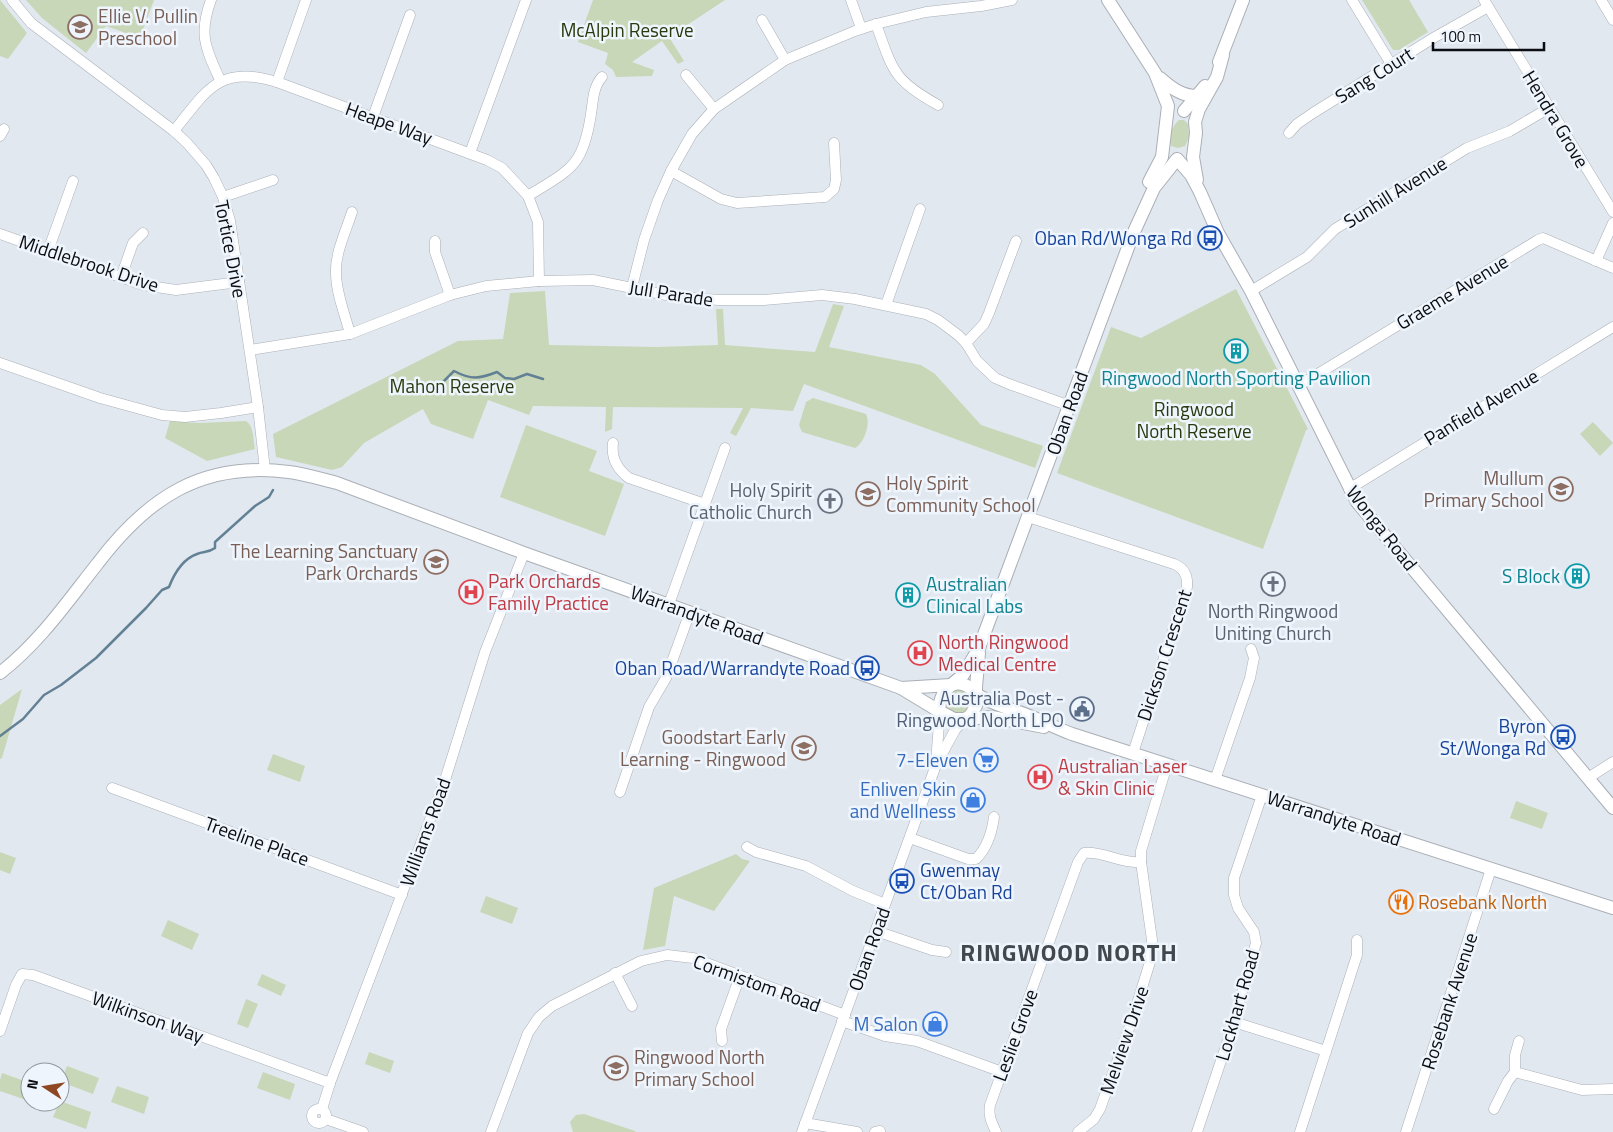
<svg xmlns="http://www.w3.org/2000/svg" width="1613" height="1132" viewBox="0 0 1613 1132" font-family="'Titillium Web',sans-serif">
<rect width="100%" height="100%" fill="#e2e8f0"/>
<g fill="#c8d7b8">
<path d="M 0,0 L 27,33 L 8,59 L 0,56 Z"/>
<path d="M 26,0 L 154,0 L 140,38 L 106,26 L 86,53 L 42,18 Z"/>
<path d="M 593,0 L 725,0 L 669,37 L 684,61 L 678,64 L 662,41 L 632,62 L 654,70 L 652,76 L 616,77 L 613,70 L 605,64 L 608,53 L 578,42 Z"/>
<path d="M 1362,0 L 1409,0 L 1428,32 L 1399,50 L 1393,50 Z"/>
<path d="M 1179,120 L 1184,120 L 1188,124 L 1189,137 L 1185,146 L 1178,148 L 1171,146 C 1168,136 1172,126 1179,120 Z"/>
<path d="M 1236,289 L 1308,429 L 1306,430 L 1263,549 L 1057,473 L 1111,327 L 1141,338 Z"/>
<path d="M 545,291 L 549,345 L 657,347 L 718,345 L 716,309 L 723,309 L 725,345 L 815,352 L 833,304 L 844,306 L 829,347 L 921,365 L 935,374 L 981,425 L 1043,446 L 1035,468 L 804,384 L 793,411 L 751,408 L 736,436 L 730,433 L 743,408 L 613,407 L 612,429 L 605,432 L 606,407 L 533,406 L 529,415 L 488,400 L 473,439 L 431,424 L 423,409 L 364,443 L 342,467 L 332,470 L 276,457 L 273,434 L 458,341 L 503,339 L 510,293 Z"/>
<path d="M 813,398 L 866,414 C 871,424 864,443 855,448 L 802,432 L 799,425 L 806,402 Z"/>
<path d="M 170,421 L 198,423 L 246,421 C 254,426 253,440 255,449 L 207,461 L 165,438 Z"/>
<path d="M 1593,422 L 1613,443 L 1600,456 L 1580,434 Z"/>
<path d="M 526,425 L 597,451 L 589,471 L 624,484 L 605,536 L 500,497 Z"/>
<path d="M 22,689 L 2,758 L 0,759 L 0,705 Z"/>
<path d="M 964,689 L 971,697 L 970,709 L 960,715 L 946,708 L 945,704 L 950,691 Z"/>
<path d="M 273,754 L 305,766 L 300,782 L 267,770 Z"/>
<path d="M 1516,801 L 1548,813 L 1542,829 L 1510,818 Z"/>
<path d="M 0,852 L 16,858 L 10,874 L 0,870 Z"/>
<path d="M 736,854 L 742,859 L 750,861 L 714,911 L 674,896 L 665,946 L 643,950 L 654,888 Z"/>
<path d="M 486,896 L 518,908 L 512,924 L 480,912 Z"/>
<path d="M 168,920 L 199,934 L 192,950 L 161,936 Z"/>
<path d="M 262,974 L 286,985 L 281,996 L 257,985 Z"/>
<path d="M 246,999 L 258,1004 L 248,1028 L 237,1024 Z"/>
<path d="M 369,1052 L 394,1061 L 390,1073 L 365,1064 Z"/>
<path d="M 67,1066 L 99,1078 L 93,1094 L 61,1082 Z"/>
<path d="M 263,1072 L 295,1084 L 290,1100 L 257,1088 Z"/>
<path d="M 2,1073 L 30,1083 L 29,1101 L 0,1091 L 0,1080 Z"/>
<path d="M 117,1086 L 149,1097 L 144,1114 L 111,1102 Z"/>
<path d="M 60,1101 L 91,1112 L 86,1129 L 53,1117 Z"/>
<path d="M 584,1114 L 635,1131 L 636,1132 L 573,1132 L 570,1122 L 576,1115 Z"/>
</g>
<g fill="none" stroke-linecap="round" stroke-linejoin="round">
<g stroke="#638195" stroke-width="2.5">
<path d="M 426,390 L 441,384 L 454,371 C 471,380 479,379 497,372 L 505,378 L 514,379 L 527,374 L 543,379"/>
<path d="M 0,736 L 23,719 L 44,695 L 61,685 L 96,658 L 146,608 L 162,590 L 169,587 C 174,574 183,559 197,554 C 204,551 208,553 215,548 L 215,542 L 255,506 L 269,497 L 273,490"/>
</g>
<g stroke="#aaafb7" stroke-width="11">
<g id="minor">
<path d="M 12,0 L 31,23 L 174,131 L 187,143 L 206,165 L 214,178 L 223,197 L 230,221 L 258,407 L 265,470"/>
<path d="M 211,0 C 198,35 206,49 220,80"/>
<path d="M 851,0 L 861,28"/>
<path d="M 1352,0 L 1391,64"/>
<path d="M 1484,0 L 1613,212"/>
<path d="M 1601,0 L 1613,20"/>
<path d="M 762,20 L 785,60"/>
<path d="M 876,24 C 893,71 893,80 938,105"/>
<path d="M 686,75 L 714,109"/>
<path d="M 277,82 L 306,0"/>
<path d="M 373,117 L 410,15"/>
<path d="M 174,131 C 206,91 219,64 277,82 L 487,160 L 502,168 L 528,196 L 538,222 L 539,281"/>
<path d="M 1289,133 L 1297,124 L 1313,113 L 1435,37 L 1488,7"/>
<path d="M 0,136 L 4,129"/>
<path d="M 470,153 L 526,0"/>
<path d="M 671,171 L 721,199 L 737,203 L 825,197 L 834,189 L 836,180 L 834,143"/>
<path d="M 528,196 C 571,169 583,167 591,114 C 593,101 593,87 602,77"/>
<path d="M 223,197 L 273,180"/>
<path d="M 0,234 L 143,285 L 176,290 L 239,282"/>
<path d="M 435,241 L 435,252 L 450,295"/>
<path d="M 48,251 L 73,181"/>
<path d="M 1596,261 L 1613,223"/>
<path d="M 121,277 L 133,243 L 143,233"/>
<path d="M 632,287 L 644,240 L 658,200 L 671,171 L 692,134 L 714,109 L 785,60 L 855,31 L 876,24 L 926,12 L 981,6 L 1012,0"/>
<path d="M 1251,291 L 1307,257 L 1335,229 L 1467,148 L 1510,131 L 1549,108"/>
<path d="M 886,305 L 920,209"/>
<path d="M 350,334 C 345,314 336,293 336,273 C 335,253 346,231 352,212"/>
<path d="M 966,343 L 984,324 L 989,313 L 1016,241"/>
<path d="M 250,350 L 350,334 L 450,295 L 486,286 L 539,281 L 593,280 L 666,295 L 718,300 L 764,300 L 822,295 L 855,299 L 926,314 L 938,320 L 958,335 L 966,343 L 977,361 L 995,378 L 1009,384 L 1070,406"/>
<path d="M 0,363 L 100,398 L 162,415 L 185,417 L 221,413 L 258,407"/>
<path d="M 1298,386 L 1538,240 L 1543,238 L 1613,268"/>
<path d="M 613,443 C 611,458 617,469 629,478 L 705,504"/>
<path d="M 1349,489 L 1613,327"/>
<path d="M 1028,517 L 1174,564 C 1184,568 1188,576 1187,587 L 1133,753"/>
<path d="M 669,604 L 725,448"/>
<path d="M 936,762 L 940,711"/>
<path d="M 1588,778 L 1613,762"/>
<path d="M 1215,780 L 1250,678 L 1254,658 L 1251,649"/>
<path d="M 112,788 L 402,895"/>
<path d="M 620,792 L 649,707 L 666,678 L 690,612"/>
<path d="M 910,838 L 968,859 L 976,859 C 987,848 992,832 994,817"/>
<path d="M 747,847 L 756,852 L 806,866 L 853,891 L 885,904"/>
<path d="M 876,931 L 932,950 L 946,952"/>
<path d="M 615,973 L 632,1006"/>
<path d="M 842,1021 L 885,1036 L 917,1041 L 1002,1072"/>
<path d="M 1234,1022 L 1326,1051"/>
<path d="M 0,1031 L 16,985 L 22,974 L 33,975 L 330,1083"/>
<path d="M 722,1041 L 721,1029 L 740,976"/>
<path d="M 1515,1072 L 1582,1090 L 1613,1089"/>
<circle cx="319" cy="1116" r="7"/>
<path d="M 322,1109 L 330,1083 L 445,780 L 485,652 L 524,553"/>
<path d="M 1494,1109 L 1508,1081 L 1515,1072 L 1515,1055 L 1519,1041"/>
<path d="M 326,1119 L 363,1132"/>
<path d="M 805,1123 L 857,1132"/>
<path d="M 491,1132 L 528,1033 L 539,1017 L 552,1006 L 641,961 L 667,955 L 693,958 L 845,1015"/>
<path d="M 802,1132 L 936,765 L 955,730 L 965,719"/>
<path d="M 875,1132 L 880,1131"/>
<path d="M 996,1132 C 992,1123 988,1116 990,1105 L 1078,862 L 1084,853 C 1104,851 1121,864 1141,862"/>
<path d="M 1078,1132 L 1094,1119 L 1100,1109 L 1131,1023 L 1150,962 L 1152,940 L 1141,862 L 1141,851 L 1167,765"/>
<path d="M 1197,1132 L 1234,1022 L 1256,943 L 1254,932 L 1238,908 L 1234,895 L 1234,878 L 1262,795"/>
<path d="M 1300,1132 L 1357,955 L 1357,940"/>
<path d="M 1406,1132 L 1491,869"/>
</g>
</g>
<g stroke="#aaafb7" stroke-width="14">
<g id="major">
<path d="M 1108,0 L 1155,73 L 1168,106 L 1162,157 L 1149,182"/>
<path d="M 1219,62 L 1243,0"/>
<path d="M 1160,78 C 1171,88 1182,96 1197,96"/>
<path d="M 1184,111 L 1205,86"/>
<path d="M 1178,160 L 1191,175 L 1200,192 L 1218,233 L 1251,291 L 1357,502 L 1613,808"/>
<path d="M 1197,180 L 1193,157 L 1196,133 L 1195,122 L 1199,109 L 1217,77 L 1223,55"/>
<path d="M 0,673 C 40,642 67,602 98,563 C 148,497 203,461 289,472 C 305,474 321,479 337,483 L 524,553 L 901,688 L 939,711"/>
<path d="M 951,685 L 963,675 L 979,648 L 1133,234 L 1154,188 L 1177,159"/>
<path d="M 901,688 L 951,685"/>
<path d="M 976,693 C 957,673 940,687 939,711 L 954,719 L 965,719 L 970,716 L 976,706 L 976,687 L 979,653"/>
<path d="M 976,694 C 993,705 1013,709 1032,717 C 1045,722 1058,729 1072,734 L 1613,908"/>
<path d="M 965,719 L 992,717 L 1044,727"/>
</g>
</g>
<use href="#minor" stroke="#fff" stroke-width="10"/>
<use href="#major" stroke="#fff" stroke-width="12"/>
</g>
<defs>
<g id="school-ring" transform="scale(1.25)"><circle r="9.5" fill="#eff5fd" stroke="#8d6e63" stroke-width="1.5"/><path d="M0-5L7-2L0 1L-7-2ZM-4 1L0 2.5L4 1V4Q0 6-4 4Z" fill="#8d6e63"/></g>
<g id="bus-ring" transform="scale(1.25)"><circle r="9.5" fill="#eff5fd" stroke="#1a4fb4" stroke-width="1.5"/><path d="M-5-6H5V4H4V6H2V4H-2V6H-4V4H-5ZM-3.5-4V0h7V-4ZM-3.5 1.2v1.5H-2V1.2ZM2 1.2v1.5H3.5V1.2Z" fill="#1a4fb4"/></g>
<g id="building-ring" transform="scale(1.25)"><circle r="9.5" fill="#eff5fd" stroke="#0f9aa8" stroke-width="1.5"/><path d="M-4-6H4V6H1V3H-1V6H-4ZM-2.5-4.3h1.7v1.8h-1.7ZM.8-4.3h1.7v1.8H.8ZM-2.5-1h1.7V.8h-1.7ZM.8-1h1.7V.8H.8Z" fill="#0f9aa8"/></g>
<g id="church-ring" transform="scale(1.25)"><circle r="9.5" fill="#eff5fd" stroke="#6b7280" stroke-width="1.5"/><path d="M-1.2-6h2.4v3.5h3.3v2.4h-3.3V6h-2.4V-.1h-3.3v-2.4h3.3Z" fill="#6b7280"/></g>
<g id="hospital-ring" transform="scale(1.25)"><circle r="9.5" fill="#eff5fd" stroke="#e0444e" stroke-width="1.5"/><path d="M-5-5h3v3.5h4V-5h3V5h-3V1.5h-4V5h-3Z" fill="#e0444e"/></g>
<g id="civic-ring" transform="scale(1.25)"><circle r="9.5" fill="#eff5fd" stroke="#5c6f8a" stroke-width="1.5"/><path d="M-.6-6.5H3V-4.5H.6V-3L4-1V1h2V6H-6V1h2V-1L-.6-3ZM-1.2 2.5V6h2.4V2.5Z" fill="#5c6f8a"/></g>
<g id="supermarket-ring" transform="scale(1.25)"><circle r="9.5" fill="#eff5fd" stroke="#3f7fe0" stroke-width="1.5"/><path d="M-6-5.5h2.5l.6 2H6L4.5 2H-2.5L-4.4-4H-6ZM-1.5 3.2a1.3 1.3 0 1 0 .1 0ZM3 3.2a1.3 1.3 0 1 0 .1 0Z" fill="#3f7fe0"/></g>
<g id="shop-ring" transform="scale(1.25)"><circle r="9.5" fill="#eff5fd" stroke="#3f7fe0" stroke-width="1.5"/><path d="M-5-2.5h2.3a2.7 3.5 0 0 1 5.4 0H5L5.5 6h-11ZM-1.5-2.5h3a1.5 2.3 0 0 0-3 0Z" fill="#3f7fe0"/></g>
<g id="restaurant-ring" transform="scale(1.25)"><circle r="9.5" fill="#eff5fd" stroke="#e8710a" stroke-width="1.5"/><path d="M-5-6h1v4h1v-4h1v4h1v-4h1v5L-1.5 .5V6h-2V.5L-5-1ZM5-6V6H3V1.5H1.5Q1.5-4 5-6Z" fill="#e8710a"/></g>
</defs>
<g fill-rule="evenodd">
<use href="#school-ring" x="80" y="27"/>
<use href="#bus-ring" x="1210" y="238"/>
<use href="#building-ring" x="1236" y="351"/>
<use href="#school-ring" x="1561" y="489"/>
<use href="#school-ring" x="868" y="494"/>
<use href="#church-ring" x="830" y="501"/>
<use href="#school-ring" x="436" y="562"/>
<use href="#building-ring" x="1577" y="576"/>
<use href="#church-ring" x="1273" y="584"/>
<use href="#hospital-ring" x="471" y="592"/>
<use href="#building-ring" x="908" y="595"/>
<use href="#hospital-ring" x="920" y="653"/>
<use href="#bus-ring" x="867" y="668"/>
<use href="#civic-ring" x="1082" y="709"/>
<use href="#bus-ring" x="1563" y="737"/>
<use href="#school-ring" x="804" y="748"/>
<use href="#supermarket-ring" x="986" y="760"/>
<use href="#hospital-ring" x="1040" y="777"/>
<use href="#shop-ring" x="973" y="800"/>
<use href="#bus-ring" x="902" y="881"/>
<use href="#restaurant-ring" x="1401" y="902"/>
<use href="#shop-ring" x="935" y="1024"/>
<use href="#school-ring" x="616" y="1068"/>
</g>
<g text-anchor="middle" stroke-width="5" stroke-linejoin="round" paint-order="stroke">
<g font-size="19" fill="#785e54" stroke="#eff5fd" text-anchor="start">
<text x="98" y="23">Ellie V. Pullin<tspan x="98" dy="22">Preschool</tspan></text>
<text x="1544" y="485" text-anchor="end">Mullum<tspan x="1544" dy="22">Primary School</tspan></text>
<text x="886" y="490">Holy Spirit<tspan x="886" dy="22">Community School</tspan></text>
<text x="418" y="558" text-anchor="end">The Learning Sanctuary<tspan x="418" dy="22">Park Orchards</tspan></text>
<text x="786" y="744" text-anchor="end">Goodstart Early<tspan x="786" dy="22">Learning - Ringwood</tspan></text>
<text x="634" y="1064">Ringwood North<tspan x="634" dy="22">Primary School</tspan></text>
</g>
<g font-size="19" fill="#283a0e" stroke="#eff5fd">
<text x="627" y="37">McAlpin Reserve</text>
<text x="452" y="393">Mahon Reserve</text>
<text x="1194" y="416">Ringwood<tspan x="1194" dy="22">North Reserve</tspan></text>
</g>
<g font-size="19" fill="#0b0d10" stroke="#eff5fd">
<text transform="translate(1374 75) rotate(-32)" y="7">Sang Court</text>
<text transform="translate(1556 119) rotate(59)" y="7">Hendra Grove</text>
<text transform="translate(389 123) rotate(20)" y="7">Heape Way</text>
<text transform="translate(1395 192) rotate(-32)" y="7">Sunhill Avenue</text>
<text transform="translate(231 249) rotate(79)" y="7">Tortice Drive</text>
<text transform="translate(89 263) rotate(18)" y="7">Middlebrook Drive</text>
<text transform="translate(1452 292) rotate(-31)" y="7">Graeme Avenue</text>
<text transform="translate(671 293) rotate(9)" y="7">Jull Parade</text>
<text transform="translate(1481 407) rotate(-31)" y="7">Panfield Avenue</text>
<text transform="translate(1067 413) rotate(-70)" y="7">Oban Road</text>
<text transform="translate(1382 528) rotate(52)" y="7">Wonga Road</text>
<text transform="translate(697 615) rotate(20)" y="7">Warrandyte Road</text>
<text transform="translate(1164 655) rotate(-72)" y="7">Dickson Crescent</text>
<text transform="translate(1334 818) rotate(18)" y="7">Warrandyte Road</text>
<text transform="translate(425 832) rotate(-70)" y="7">Williams Road</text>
<text transform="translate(257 841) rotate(20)" y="7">Treeline Place</text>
<text transform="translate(869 949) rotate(-70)" y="7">Oban Road</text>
<text transform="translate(757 983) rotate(20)" y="7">Cormistom Road</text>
<text transform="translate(1449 1001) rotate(-72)" y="7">Rosebank Avenue</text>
<text transform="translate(1237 1005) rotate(-74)" y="7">Lockhart Road</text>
<text transform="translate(148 1017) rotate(20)" y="7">Wilkinson Way</text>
<text transform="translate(1015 1035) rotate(-70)" y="7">Leslie Grove</text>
<text transform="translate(1124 1040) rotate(-71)" y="7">Melview Drive</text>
</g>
<g font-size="19" fill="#164399" stroke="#eff5fd" text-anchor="end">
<text x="1192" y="245">Oban Rd/Wonga Rd</text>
<text x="850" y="675">Oban Road/Warrandyte Road</text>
<text x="1546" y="733">Byron<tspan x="1546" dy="22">St/Wonga Rd</tspan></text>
<text x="920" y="877" text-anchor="start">Gwenmay<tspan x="920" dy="22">Ct/Oban Rd</tspan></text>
</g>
<g font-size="19" fill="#0d838f" stroke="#eff5fd">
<text x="1236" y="385">Ringwood North Sporting Pavilion</text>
<text x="1560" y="583" text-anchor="end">S Block</text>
<text x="926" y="591" text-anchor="start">Australian<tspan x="926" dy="22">Clinical Labs</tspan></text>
</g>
<g font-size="19" fill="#5b616d" stroke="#eff5fd" text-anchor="end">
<text x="812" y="497">Holy Spirit<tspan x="812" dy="22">Catholic Church</tspan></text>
<text x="1273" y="618" text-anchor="middle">North Ringwood<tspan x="1273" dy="22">Uniting Church</tspan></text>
</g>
<g font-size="19" fill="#be3a42" stroke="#eff5fd" text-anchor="start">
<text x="488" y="588">Park Orchards<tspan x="488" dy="22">Family Practice</tspan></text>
<text x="938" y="649">North Ringwood<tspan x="938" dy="22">Medical Centre</tspan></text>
<text x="1058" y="773">Australian Laser<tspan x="1058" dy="22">&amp; Skin Clinic</tspan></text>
</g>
<g font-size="19" fill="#4e5e75" stroke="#eff5fd" text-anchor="end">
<text x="1064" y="705">Australia Post -<tspan x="1064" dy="22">Ringwood North LPO</tspan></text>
</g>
<g font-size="19" fill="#366cbe" stroke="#eff5fd" text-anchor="end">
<text x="968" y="767">7-Eleven</text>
<text x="956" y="796">Enliven Skin<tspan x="956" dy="22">and Wellness</tspan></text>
<text x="918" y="1031">M Salon</text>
</g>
<g font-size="19" fill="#c56008" stroke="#eff5fd" text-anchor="start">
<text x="1418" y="909">Rosebank North</text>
</g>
<g font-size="24" font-weight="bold" letter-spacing="1" fill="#43484f" stroke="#eff5fd">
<text x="1069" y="961">RINGWOOD NORTH</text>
</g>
</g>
<g transform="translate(45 1087) rotate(282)"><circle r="24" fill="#eff5fd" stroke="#94989e"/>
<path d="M0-4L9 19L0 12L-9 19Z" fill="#8e4722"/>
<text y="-8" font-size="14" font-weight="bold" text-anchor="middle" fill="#0b0d10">N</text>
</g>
<path d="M1433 42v8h111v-8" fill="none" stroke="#0b0d10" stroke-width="2.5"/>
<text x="1440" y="42" font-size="15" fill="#0b0d10" stroke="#eff5fd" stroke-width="4" paint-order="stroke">100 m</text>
</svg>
